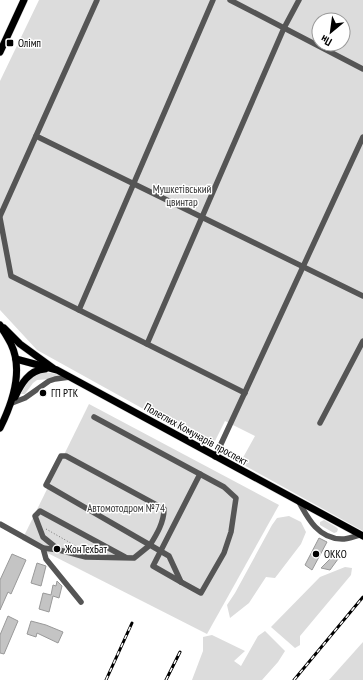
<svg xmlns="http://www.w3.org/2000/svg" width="363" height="680" viewBox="0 0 363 680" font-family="'PT Sans Narrow',sans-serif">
<rect width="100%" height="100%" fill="#fff"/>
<g fill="#dcdcdc" fill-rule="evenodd">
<path d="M 39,0 L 363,0 L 363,531 L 240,463 L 255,436 L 225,421 L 212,447 L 37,350 L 0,310 L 0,81 ZM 319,20 L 343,20 L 343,44 L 319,44 Z"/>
<path d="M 40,371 L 56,374 L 63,378 L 37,380 L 33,383 L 25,394 L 21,394 L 32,375 Z"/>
<path d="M 89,404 L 279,505 L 207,634 L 22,540 Z"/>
<path d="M 289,516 L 301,522 L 306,532 L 301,544 L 275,578 L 266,577 L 249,603 L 230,618 L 227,605 L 235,593 L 272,525 L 277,518 Z"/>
<path d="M 324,520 L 336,527 L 338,529 L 337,532 L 334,533 L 320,525 L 320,522 Z"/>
<path d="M 345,567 L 352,568 L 351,575 L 300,636 L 300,645 L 295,648 L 271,627 L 320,577 Z"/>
<path d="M 265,631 L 285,651 L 278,662 L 262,680 L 192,680 L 203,651 L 203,637 L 212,635 L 245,651 L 234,661 L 241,666 L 258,636 Z"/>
<path d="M 363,642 L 363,680 L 329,680 Z"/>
</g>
<g fill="#c4c4c4" stroke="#999">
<path d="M 319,538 L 327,542 L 312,570 L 305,565 Z"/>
<path d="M 12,554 L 26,560 L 11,594 L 8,592 L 0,610 L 0,580 Z"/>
<path d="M 332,557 L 338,559 L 330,570 L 321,568 Z"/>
<path d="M 37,563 L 46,566 L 41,586 L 31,583 Z"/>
<path d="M 57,581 L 62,586 L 59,598 L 53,596 L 49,612 L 39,609 L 43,593 L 51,595 L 53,585 L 56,586 Z"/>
<path d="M 8,616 L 18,621 L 4,654 L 0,653 L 0,635 Z"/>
<path d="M 31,621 L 46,625 L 63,632 L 58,643 L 37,633 L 36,637 L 27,634 Z"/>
</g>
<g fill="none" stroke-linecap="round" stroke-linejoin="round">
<g stroke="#dbdbdb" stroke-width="8">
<g id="major">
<path d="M 0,52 L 24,0"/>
<path d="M 0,325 C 4,332 8,338 11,344 C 24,371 12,404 0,428"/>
<path d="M 4,328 L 20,344 L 53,368"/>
<path d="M 16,359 L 57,370 L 363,536"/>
<path d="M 15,397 C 21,384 29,370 45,369"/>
</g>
</g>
<path stroke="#777" stroke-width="1" stroke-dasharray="1 2" stroke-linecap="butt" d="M 46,529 L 83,550"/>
<g stroke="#555" stroke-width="5.5">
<path d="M 230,0 L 363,69"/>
<path d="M 36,136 L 363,296"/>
<path d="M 0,216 L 97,0"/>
<path d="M 0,218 L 11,276 L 245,393"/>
<path d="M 79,310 L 213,0"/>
<path d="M 147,344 L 284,28 L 299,0"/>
<path d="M 12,403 L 25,398 L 49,381 L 55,379 L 70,377"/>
<path d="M 320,423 L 363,341"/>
<path d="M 61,456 L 66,456 L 164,509 C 164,522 157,534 150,545 L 46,485 Z"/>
<path d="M 215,457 L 363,137"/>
<path d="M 299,502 C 308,519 319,539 342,539 C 348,539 355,536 360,535"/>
<path d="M 0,524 L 43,548 L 59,550 L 86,557 L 134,558 L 150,545 L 169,556 L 181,582 L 201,593 L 224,553 L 231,532 L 236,498 L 224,487 L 94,417"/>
<path d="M 43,548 L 46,559 L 81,602"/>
<path d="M 59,550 L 43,537 L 35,516 L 40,511 L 125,557"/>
<path d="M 181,582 L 153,566 L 200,474"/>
</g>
<use href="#major" stroke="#000" stroke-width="7"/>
<g stroke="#000" stroke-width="3">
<g id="rail">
<path d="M 106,680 L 132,623"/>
<path d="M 166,680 L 180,652"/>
<path d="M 294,680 L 363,597"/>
</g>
</g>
<use href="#rail" stroke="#fff" stroke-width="1.5" stroke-dasharray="4.5" stroke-linecap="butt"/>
</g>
<g fill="#000" stroke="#fff" stroke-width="1.5">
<rect x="6" y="39" width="8" height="8" rx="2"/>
<circle cx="43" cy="393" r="4"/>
<circle cx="57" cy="549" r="4"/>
<circle cx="316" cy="554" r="4"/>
</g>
<g text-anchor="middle" stroke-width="3" stroke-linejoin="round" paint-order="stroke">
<g font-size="11" fill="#000" stroke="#fff" text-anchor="start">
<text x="18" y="47">Олімп</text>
<text x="51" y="397">ГП РТК</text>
<text x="65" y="553">ЖонТехБат</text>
<text x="324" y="558">ОККО</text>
</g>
<g font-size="11" fill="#333" stroke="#fff">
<text x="182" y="193">Мушкетівський<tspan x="182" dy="13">цвинтар</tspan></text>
<text x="126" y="512">Автомотодром №74</text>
</g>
<g font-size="11" fill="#000" stroke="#fff">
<text transform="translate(196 434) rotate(29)" y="4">Полеглих Комунарів проспект</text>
</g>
</g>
<g transform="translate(331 32) rotate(209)"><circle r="19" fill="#ffffff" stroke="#999999"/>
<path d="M0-3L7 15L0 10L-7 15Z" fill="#000000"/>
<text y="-6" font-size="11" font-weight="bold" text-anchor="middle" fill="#000000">Пн</text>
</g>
</svg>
